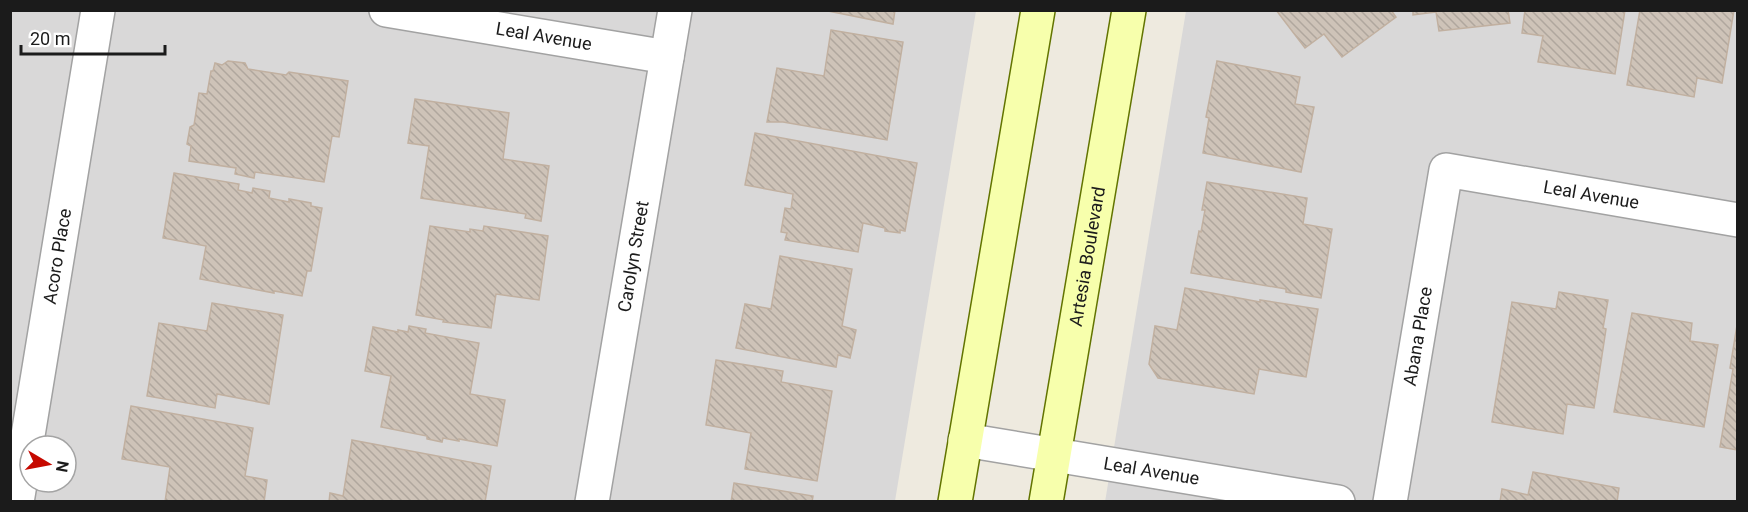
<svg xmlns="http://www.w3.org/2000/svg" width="1748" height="512" viewBox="0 0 1748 512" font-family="Roboto,sans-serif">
<defs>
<pattern id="building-back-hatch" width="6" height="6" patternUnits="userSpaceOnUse" patternTransform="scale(1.5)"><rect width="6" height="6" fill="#cec3b8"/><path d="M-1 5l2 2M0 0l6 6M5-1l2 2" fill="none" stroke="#b0a79e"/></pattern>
</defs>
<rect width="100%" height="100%" fill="#eeeadf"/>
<g fill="#d9d8d8" fill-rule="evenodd">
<path d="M 10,11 L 976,11 L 895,501 L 11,501 ZM 30,446 L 66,446 L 66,482 L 30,482 Z"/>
<path d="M 1186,11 L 1737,11 L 1737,501 L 1105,502 Z"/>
</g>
<g fill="url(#building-back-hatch)" stroke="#c1b0a0" stroke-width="1.5">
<path d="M 823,10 L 895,10 L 893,24 Z"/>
<path d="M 1276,10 L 1391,10 L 1396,17 L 1342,57 L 1324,34 L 1305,48 Z"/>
<path d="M 1413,10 L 1508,10 L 1510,23 L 1439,31 L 1436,12 L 1413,15 Z"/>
<path d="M 1525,10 L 1625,10 L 1615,74 L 1538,62 L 1543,36 L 1522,33 Z"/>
<path d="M 1640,10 L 1734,10 L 1722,83 L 1697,78 L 1694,97 L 1627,85 Z"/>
<path d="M 831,30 L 903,42 L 887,140 L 783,122 L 767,122 L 777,68 L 824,76 Z"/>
<path d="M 228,61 L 245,63 L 248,69 L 286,75 L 289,72 L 348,81 L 339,137 L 332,136 L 324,182 L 255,172 L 254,178 L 235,174 L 236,168 L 189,161 L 191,146 L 187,144 L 190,127 L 194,125 L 199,93 L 207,94 L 211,71 L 213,71 L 215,63 L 222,65 Z"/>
<path d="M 1217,61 L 1300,77 L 1295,104 L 1314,107 L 1301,172 L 1203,153 L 1209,118 L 1206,117 Z"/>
<path d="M 415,99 L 509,113 L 503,159 L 549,166 L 541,221 L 525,218 L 526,214 L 421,198 L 429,146 L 408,143 Z"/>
<path d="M 755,133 L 917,163 L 905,231 L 900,230 L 900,233 L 885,231 L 885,228 L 863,223 L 858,252 L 785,240 L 787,233 L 781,232 L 785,208 L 791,209 L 793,194 L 745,185 Z"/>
<path d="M 174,173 L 239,184 L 238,190 L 252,193 L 253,188 L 270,191 L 269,198 L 289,202 L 289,199 L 311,203 L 311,206 L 322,208 L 311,271 L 307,271 L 302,296 L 274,291 L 274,293 L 200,279 L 206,246 L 163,238 Z"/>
<path d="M 1207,182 L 1307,198 L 1303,224 L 1332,229 L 1321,298 L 1286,292 L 1286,289 L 1191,273 L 1199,231 L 1201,232 L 1205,210 L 1202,210 Z"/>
<path d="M 430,226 L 470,232 L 470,229 L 483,231 L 484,226 L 548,236 L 539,300 L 496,294 L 491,328 L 443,322 L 444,320 L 416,315 Z"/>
<path d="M 780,256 L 852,269 L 842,326 L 856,330 L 850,358 L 838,355 L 836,367 L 736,348 L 745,304 L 771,309 Z"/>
<path d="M 1185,288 L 1260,302 L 1260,300 L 1318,309 L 1306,377 L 1259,369 L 1254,394 L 1158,378 L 1149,364 L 1155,326 L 1177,330 Z"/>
<path d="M 1559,292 L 1608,300 L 1603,328 L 1606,329 L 1594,408 L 1567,404 L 1563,434 L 1492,422 L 1512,302 L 1556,309 Z"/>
<path d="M 212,303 L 283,315 L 269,404 L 217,394 L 215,408 L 147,396 L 159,323 L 207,331 Z"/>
<path d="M 1632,313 L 1692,323 L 1690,341 L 1718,345 L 1704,427 L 1614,412 Z"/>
<path d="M 1738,319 L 1738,450 L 1720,447 L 1733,369 L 1730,368 Z"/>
<path d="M 409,326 L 426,329 L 425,333 L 479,343 L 470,394 L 505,400 L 497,446 L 459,439 L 459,441 L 443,438 L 442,442 L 427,439 L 427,436 L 381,427 L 391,376 L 365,371 L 373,327 L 398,332 L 398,330 L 408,332 Z"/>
<path d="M 716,360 L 783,371 L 781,382 L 832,391 L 817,481 L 745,469 L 751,433 L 706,425 Z"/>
<path d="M 131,406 L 253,428 L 245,476 L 267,480 L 264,502 L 165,502 L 170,467 L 122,459 Z"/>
<path d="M 352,440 L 491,466 L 485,502 L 329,502 L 330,493 L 343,496 Z"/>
<path d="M 1533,472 L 1619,488 L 1617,502 L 1500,502 L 1502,489 L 1528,495 Z"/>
<path d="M 734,483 L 813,496 L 812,502 L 731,502 Z"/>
</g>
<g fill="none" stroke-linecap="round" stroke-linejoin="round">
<g stroke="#a2a2a2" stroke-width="36">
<g id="minor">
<path id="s1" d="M 386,10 L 667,57"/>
<path id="s2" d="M 965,440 L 1338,502"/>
<path id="s3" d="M 17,502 L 98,10"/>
<path id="s4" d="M 592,502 L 675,10"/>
<path id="s5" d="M 1390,502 L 1446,170 L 1738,220"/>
</g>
</g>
<g stroke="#627400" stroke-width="36">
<g id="secondary">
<path d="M 955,502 L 1038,10"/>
<path id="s6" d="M 1046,502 L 1129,10"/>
</g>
</g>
<use href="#minor" stroke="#fff" stroke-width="33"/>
<use href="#secondary" stroke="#f7ffac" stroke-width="33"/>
</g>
<g text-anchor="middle" stroke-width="4.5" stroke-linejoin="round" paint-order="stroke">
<g font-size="18" fill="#1b1b1b" stroke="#fff">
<text dy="6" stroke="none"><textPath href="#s1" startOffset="160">Leal Avenue</textPath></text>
<text dy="6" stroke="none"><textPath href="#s5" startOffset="484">Leal Avenue</textPath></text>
<text dy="6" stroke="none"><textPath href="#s3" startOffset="249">Acoro Place</textPath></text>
<text dy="6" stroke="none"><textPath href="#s4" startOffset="249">Carolyn Street</textPath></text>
<text dy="6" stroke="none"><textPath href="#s6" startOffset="249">Artesia Boulevard</textPath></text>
<text dy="6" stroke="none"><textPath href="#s5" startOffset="168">Abana Place</textPath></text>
<text dy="6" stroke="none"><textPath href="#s2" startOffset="189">Leal Avenue</textPath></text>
</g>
</g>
<rect width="1748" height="512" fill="none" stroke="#1b1b1b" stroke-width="24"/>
<g transform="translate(48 464) rotate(100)"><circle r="28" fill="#ffffff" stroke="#a4a4a4" stroke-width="1.5"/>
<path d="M0-4.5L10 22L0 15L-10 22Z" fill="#c60900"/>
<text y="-9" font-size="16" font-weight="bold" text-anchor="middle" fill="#1b1b1b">N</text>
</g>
<path d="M21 45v9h144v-9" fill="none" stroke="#1b1b1b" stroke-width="3"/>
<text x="30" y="45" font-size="18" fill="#1b1b1b" stroke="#ffffff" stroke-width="4.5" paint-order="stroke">20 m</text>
</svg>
